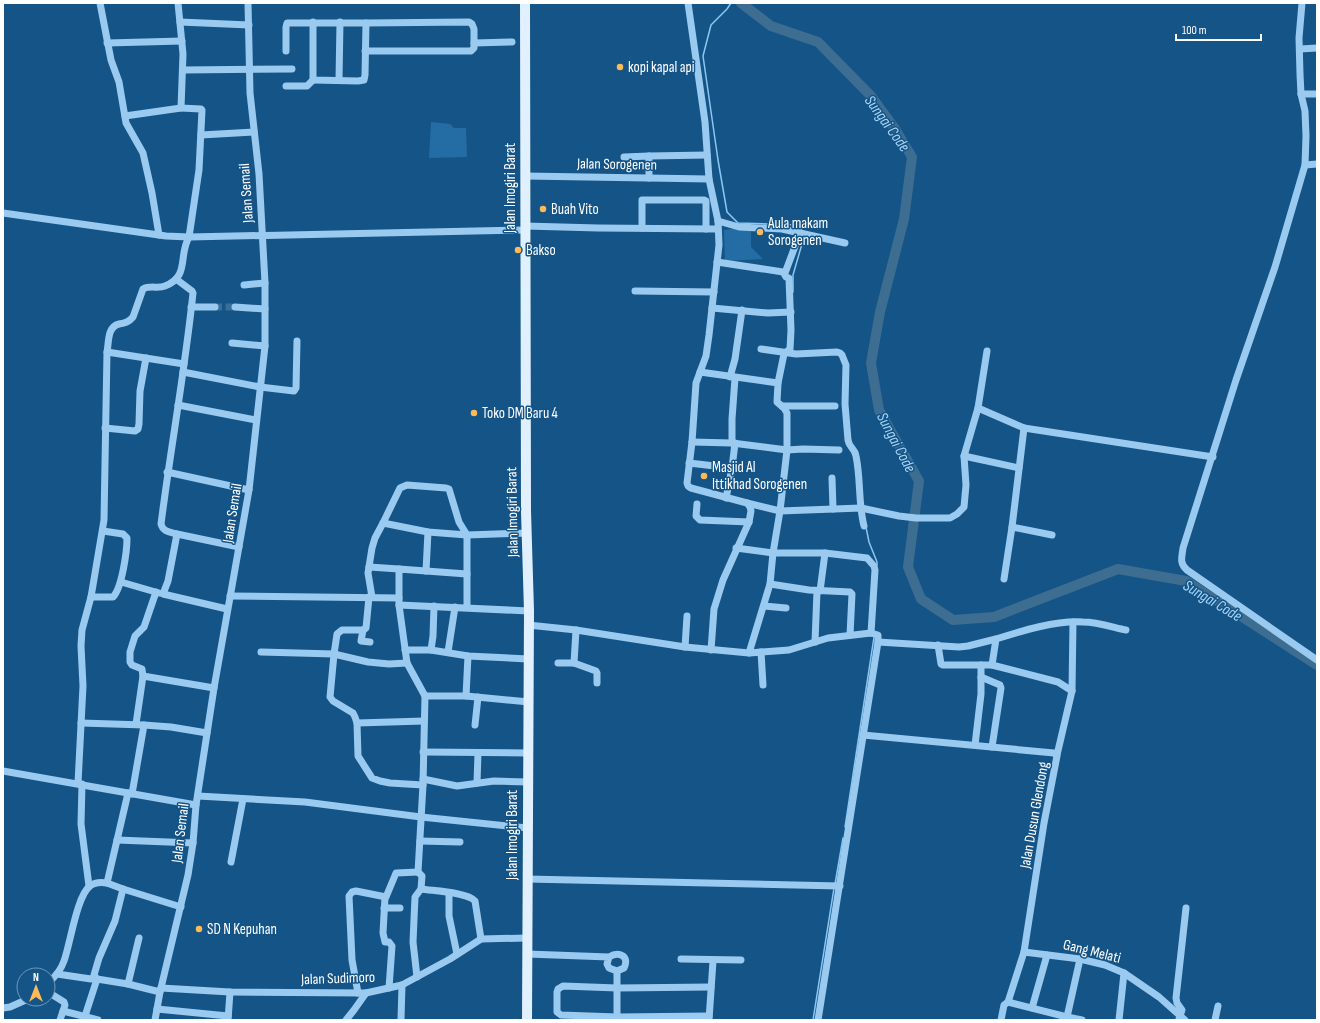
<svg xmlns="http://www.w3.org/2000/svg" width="1320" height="1023" viewBox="0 0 1320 1023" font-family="'Sofia Sans Condensed',sans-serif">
<rect width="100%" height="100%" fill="#155487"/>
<g fill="#246da4">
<path d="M 431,122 L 450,124 L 454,128 L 466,128 L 467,157 L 429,158 Z"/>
<path d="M 738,228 L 751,229 L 751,247 L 763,259 L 725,261 L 724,230 Z"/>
</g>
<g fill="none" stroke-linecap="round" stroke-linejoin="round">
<g stroke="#8cc7f2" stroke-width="1.5">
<path d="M 731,3 L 727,9 L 711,25 L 703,56 L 718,160 L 727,212 L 738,223 L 798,225 L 802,231"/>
<path d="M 793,292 L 793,275 L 804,237"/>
<path d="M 866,527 L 869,542 L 877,562 L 877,565"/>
<path d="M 845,827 L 874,637"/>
<path d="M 835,884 L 843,838"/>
<path d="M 813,1020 L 834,888"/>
</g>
<path stroke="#3e6d92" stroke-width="10" d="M 741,3 L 771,26 L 818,42 L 871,96 L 895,129 L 912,157 L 904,219 L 880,312 L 871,363 L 879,410 L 919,481 L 908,567 L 921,599 L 953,620 L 994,617 L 1118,569 L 1186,581 L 1317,665"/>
<path stroke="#386e99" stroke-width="7" stroke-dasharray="7 3.5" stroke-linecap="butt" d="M 215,307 L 235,307"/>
<g stroke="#9acaef" stroke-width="7">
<path d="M 100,3 L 111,60 L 119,82 L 126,123 L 143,153 L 152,193 L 159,235"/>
<path d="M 688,3 L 705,122 L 709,179 L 718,221 L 719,245 L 709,335 L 706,356 L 696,383 L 692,442 L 687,483 L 688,486 L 691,488 L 747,503 L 750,507 L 751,511 L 749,522 L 723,580 L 714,609 L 711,650"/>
<path d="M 1302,3 L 1299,38 L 1300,74 L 1301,94 L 1305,111 L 1306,136 L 1305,165 L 1275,267 L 1236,380 L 1183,548 C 1182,557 1179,563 1187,570 L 1317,660"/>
<path d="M 180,22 L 249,25"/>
<path d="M 313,22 L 313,80 L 358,81 L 364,80 L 365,75 L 366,23 L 469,22 L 472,24 L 474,29 L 474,48 L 471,51 L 365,51"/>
<path d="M 107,43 L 182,41"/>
<path d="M 474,43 L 512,42"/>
<path d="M 1300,49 L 1317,48"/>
<path d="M 286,51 L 286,27 L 287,23 L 366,23"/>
<path d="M 183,70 L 292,69"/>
<path d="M 339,80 L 340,22"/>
<path d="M 286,86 L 307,86 L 313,80"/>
<path d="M 1301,94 L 1317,94"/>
<path d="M 125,116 L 181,108"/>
<path d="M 201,135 L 254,132"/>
<path d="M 649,156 L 707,155"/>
<path d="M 624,157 L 649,156 L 649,178"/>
<path d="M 1305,165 L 1317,164"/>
<path d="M 525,176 L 709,179"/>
<path d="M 3,213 L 166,236 L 189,237 L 525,230"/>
<path d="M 718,221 L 739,227 L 782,229 L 845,243"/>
<path d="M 525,226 L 598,228 L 715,229"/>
<path d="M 642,228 L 642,200 L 704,200 L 706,201 L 706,229"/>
<path d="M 717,262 L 783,272 L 786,277 L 789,278 L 791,330 L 790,349 L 784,354 L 778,383"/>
<path d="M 785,273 L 800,233"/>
<path d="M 176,279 L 192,291 L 193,293 C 185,370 171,446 161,524 C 163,532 170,532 177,534 L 168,581 L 163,594 L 227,609"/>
<path d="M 244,285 L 265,283"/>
<path d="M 635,291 L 714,292"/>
<path d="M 191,307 L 215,307"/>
<path d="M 235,307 L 265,309"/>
<path d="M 712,308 L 768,313 L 791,312"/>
<path d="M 232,343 L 265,346"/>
<path d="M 761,349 L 796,354 L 837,352 L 840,353 L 842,355 L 846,365 L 845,404 L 848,440 C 849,448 855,448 856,456 C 861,480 858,502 864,526"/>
<path d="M 107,352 L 184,364"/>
<path d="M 183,372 L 260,387 L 294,391 L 296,388 L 297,341"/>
<path d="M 700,372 L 778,383 L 777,402 L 784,408 L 787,413 L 787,450 L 780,511 L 773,553 L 770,584 L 749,653"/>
<path d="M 730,377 L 735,359 L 742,310"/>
<path d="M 178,405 L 256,420"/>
<path d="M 782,406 L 835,406"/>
<path d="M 978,408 L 1024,428 L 1213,457"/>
<path d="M 105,428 L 135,431 L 138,429 L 139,424 L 140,391 L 146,358"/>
<path d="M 692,442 L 732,443 L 787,450 L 803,449 L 839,450"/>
<path d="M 732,443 L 732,419 L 735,378"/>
<path d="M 964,456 L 1019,468"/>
<path d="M 689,463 L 732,468"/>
<path d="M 167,472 L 249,490"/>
<path d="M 832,478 L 833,509"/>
<path d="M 726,498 L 732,468 L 735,443"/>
<path d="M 747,503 L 780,511 L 861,508 L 899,516 L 916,518 L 950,518 L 957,514 L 964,507 L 966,485 L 964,456 L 978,408 L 987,351"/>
<path d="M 697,504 L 696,516 L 700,520 L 749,522"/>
<path d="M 383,523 L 428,532 L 467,535 L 527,533"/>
<path d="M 1012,527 L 1052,535"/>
<path d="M 177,534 L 239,547"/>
<path d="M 736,548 L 773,553 L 825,553 L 867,558 L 874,566 L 875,570 L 871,633"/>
<path d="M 369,567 L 399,569"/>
<path d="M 426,571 L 467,574"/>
<path d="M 1004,579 L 1012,527 L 1024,428"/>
<path d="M 121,582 L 159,593"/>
<path d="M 770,584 L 809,590 L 850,592 L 852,594 L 850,635"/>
<path d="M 820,591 L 825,553"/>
<path d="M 230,596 L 399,598"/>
<path d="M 91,597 L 113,597 C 122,588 127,551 127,538 L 123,534 L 103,531"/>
<path d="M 369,597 L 366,628 L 363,630 L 342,630 L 337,634 L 334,654 L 330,697 L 333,701 L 353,713 L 355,717 L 357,723 L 358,756 L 372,778 L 380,781 L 390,783 L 423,785"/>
<path d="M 372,597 L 368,573 L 372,548 L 375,538 L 383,523 L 400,488 L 407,485 L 446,488 L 449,489 L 459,522 L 467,535 L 467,607"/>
<path d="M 399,605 L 529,611"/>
<path d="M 764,606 L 786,608"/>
<path d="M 528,625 L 576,630 L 685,647 L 749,653 L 789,650 L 828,638 L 871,633 L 878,635 L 878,642 L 818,1020"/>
<path d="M 363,630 L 361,641 L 370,642"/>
<path d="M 815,642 L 817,591"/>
<path d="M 878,642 L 959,647 L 968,646 L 996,639"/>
<path d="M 938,645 L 941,664 L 943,665 L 992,665 L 1058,682 L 1072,691"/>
<path d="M 685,647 L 687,616"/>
<path d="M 405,650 L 431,650 L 468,656 L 528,659"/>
<path d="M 431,650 L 433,636 L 434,606"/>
<path d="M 261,652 L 334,654 L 368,662 L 389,664 L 407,663"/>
<path d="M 448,652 L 455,607"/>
<path d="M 761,652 L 763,685"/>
<path d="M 558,663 L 574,663 L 596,671 L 597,673 L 597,683"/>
<path d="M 574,663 L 576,630"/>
<path d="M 992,665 L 996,639 C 1021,631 1057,620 1083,622 C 1097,622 1112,627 1126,630"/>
<path d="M 143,676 L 214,688"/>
<path d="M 981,677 L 1000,685 L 1001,688 L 992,747"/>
<path d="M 425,696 L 466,696 L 529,702"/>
<path d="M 466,696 L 468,656"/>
<path d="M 81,723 L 144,725 L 171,727 L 207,733"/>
<path d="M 357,723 L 424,721"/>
<path d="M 136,724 L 143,676 L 142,669 L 132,665 L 130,662 L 130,652 L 135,636 L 144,627 L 156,592"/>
<path d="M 475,725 L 478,697"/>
<path d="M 863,735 L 1054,753 L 1057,756 L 1044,823 L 1024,952 L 1008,1002 L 1004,1005 L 1001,1020"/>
<path d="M 975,745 L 981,694 L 981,665"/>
<path d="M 423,752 L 528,753"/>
<path d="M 1057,755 L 1072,691 L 1073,622"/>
<path d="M 3,771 L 196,805"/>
<path d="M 423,779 L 457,786 L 494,781 L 528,782"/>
<path d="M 78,783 L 83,686 L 81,646 L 82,630 L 91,597 L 104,520 L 107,352 C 109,342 107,327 119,324 C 125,323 129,322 133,317 L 143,289 C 150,285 158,289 165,286 C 190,276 178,256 189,237 L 199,170 L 202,110 L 201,109 L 181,108 L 183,54 L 178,3"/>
<path d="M 477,783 L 478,753"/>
<path d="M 82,784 L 81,824 L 89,886"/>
<path d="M 128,793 L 107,883 L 123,889 L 181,907"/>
<path d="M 132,794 L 144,725"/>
<path d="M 198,796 L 305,802 L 421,817 L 527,828"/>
<path d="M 117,840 L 193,843"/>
<path d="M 420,841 L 460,842"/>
<path d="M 231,862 L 243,799"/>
<path d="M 527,879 L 840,886"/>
<path d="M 123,889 L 115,921 L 99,958 L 94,975 L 97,979 L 128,984 L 160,992"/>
<path d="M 421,889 C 433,891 467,892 475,901 L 481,939"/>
<path d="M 449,893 L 449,916 L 457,954"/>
<path d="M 385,897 L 383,933 L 385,942 L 389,942 L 392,946 L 389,988"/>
<path d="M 384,908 L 400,908"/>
<path d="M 1024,952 L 1080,959 L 1105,965 L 1124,973 L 1159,997 L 1185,1020"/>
<path d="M 527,954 L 609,957 C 619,951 630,956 624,968 L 617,971 L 609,968 L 607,964 L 609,957"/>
<path d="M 681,959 L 741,960"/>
<path d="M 1080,959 L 1067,1017 L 1082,1020"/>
<path d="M 617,971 L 617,1020"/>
<path d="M 57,974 L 91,979 L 95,977"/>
<path d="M 417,977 L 413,942 L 415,897 L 421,889 L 422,876 L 418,872"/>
<path d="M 48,983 C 55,977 61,970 64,961 C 70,945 77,895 90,886 C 95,882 101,882 107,883"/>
<path d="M 128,984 L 139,938"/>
<path d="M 161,988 L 230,992 L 366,993 L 402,985 L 450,959 L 481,939 L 527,938"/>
<path d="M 48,992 L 64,1002 L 65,1005 L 63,1011"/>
<path d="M 358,993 L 352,960 L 349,896 L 352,892 L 356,891 L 386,897 L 396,873 L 418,872 L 423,785 L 425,696 L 407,663 L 399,605 L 399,569 L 426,571 L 428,532"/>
<path d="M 1008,1002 L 1067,1017"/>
<path d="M 3,1008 L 10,1007 L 28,999"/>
<path d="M 1032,1008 L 1047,955"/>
<path d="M 157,1009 L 228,1016"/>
<path d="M 85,1016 L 97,979"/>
<path d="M 709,1016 L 617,1017 L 561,1015 L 557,1012 L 557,992 L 558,989 L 563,986 L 617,988 L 711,987"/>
<path d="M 1179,1019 L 1182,1010 L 1177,1003 L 1176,998 L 1186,908"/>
<path d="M 60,1020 L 63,1011 L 98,1020"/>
<path d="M 155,1020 L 160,992 L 188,875 L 193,843 L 196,805 L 214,688 L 249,490 L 265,346 L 265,283 L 259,174 L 250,93 L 248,3"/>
<path d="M 228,1020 L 230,992"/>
<path d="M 346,1020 L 354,1010 L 366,993"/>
<path d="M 401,1020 L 402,985"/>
<path d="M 709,1020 L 713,961"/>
<path d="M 1119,1020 L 1124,973"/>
<path d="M 1215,1020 L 1218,1006"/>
</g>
<path stroke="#e1f0ff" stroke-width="10" d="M 525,3 L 526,511 L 529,611 L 527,1020"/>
</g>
<g fill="#ffba57" stroke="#155487" stroke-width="1.5">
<circle cx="620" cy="67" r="4"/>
<circle cx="543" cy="209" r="4"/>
<circle cx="760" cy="232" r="4"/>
<circle cx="518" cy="250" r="4"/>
<circle cx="474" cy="413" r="4"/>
<circle cx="704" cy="476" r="4"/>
<circle cx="199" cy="929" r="4"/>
</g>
<g text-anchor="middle" stroke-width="3" stroke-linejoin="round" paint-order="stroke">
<g font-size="15" fill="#fff" stroke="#155487" text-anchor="start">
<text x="628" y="72">kopi kapal api</text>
<text x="551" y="214">Buah Vito</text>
<text x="768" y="228">Aula makam<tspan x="768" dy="17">Sorogenen</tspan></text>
<text x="526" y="255">Bakso</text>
<text x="482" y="418">Toko DM Baru 4</text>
<text x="712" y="472">Masjid Al<tspan x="712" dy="17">Ittikhad Sorogenen</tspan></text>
<text x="207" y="934">SD N Kepuhan</text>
</g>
<g font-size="15" fill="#fff" stroke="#155487">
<text transform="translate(617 164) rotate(1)" y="5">Jalan Sorogenen</text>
<text transform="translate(510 188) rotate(-90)" y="5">Jalan Imogiri Barat</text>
<text transform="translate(246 193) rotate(-94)" y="5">Jalan Semail</text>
<text transform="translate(512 512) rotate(-91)" y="5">Jalan Imogiri Barat</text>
<text transform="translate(232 513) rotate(-81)" y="5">Jalan Semail</text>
<text transform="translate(1034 815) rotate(-80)" y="5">Jalan Dusun Glendong</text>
<text transform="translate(180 833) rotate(-83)" y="5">Jalan Semail</text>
<text transform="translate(512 835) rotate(-90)" y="5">Jalan Imogiri Barat</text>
<text transform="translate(1092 951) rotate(14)" y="5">Gang Melati</text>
<text transform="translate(338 978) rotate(-2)" y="5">Jalan Sudimoro</text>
</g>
<g font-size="16" font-style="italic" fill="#a5d4f6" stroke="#155487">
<text transform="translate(888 123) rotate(54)" y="6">Sungai Code</text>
<text transform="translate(897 442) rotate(62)" y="6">Sungai Code</text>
<text transform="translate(1213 600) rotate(31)" y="6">Sungai Code</text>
</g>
</g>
<rect width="1320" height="1023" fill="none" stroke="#ffffff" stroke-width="8"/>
<g transform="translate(36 987)"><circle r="19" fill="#155487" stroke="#7398b7"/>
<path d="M0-3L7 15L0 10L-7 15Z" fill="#ffba57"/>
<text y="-6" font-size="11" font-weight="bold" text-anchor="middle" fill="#ffffff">N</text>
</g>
<path d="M1176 34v6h85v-6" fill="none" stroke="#ffffff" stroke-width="2"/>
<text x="1182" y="34" font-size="12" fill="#ffffff" stroke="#155487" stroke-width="3" paint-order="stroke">100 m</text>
</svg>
